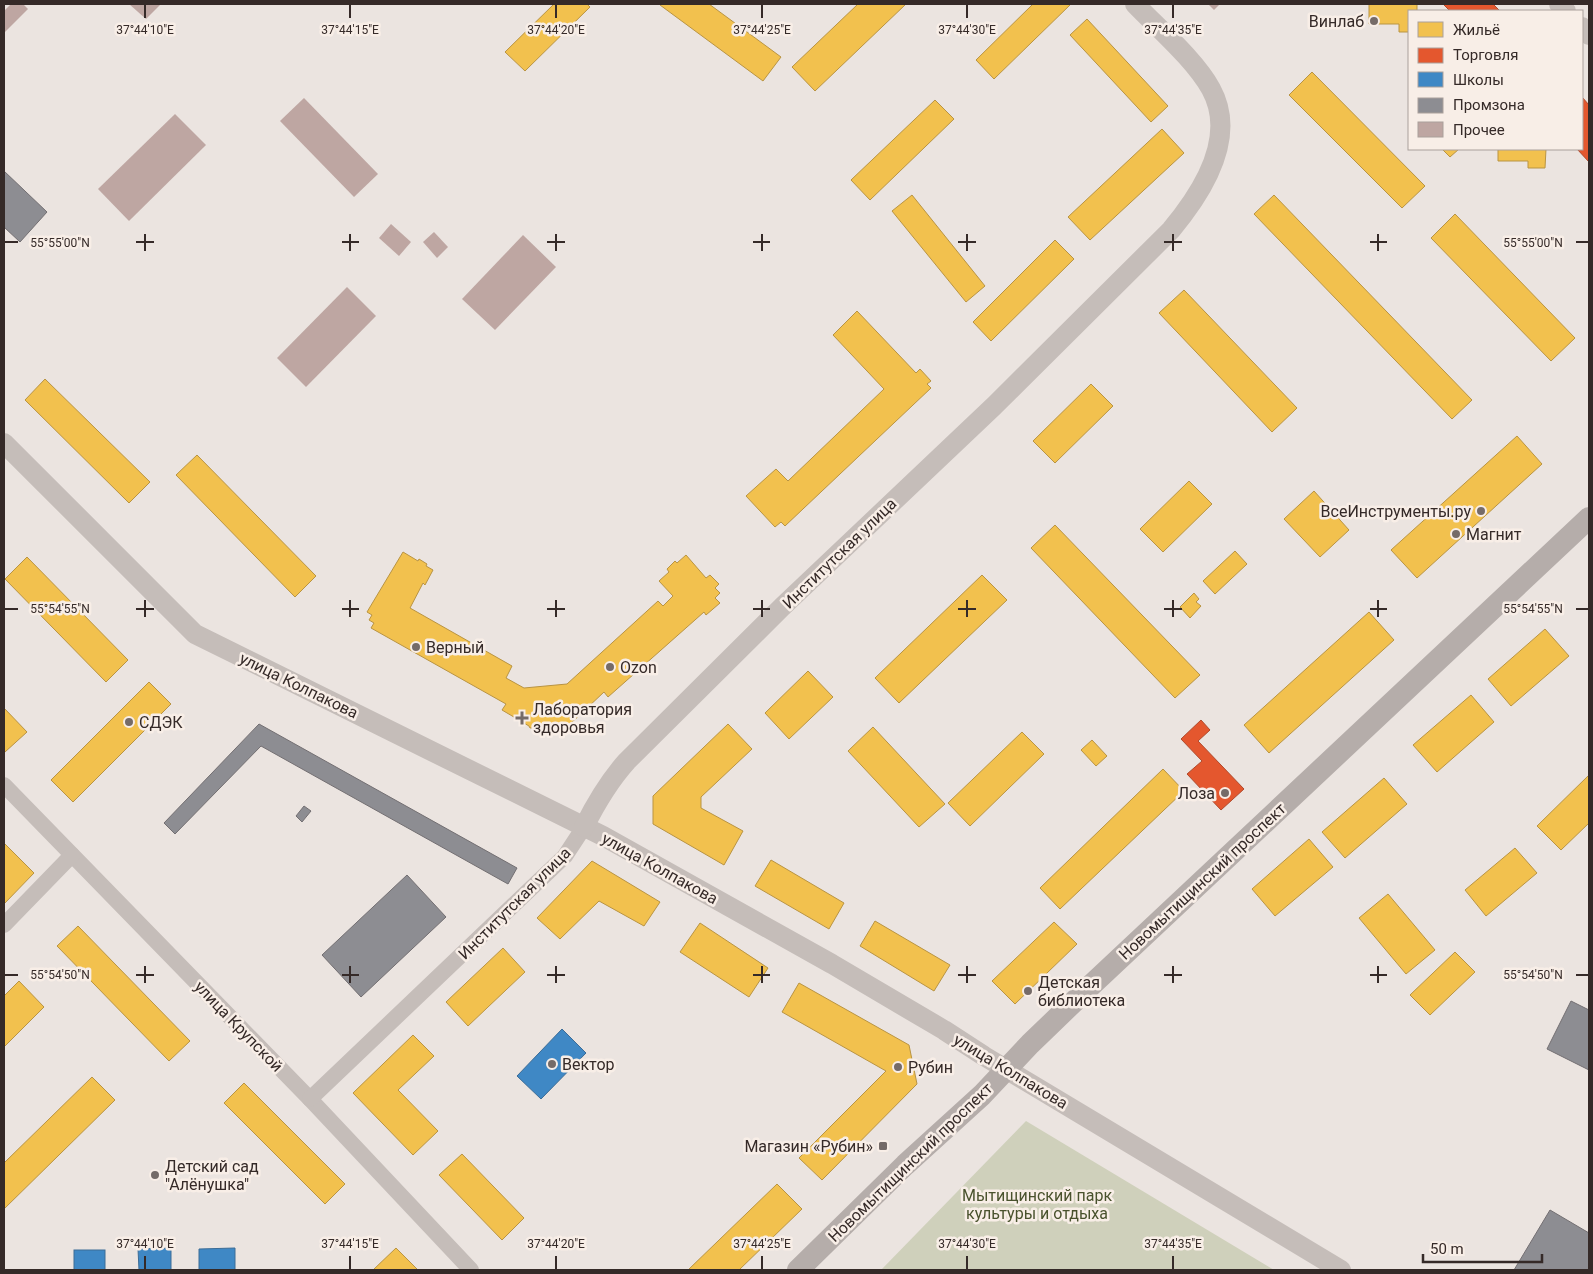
<svg xmlns="http://www.w3.org/2000/svg" width="1593" height="1274" viewBox="0 0 1593 1274" font-family="Roboto,sans-serif">
<rect width="100%" height="100%" fill="#ebe4e0"/>
<path fill="#cfd0bb" d="M 1026,1121 L 1274,1270 L 881,1270 Z"/>
<g fill="#f2c14e" stroke="#b99443">
<path d="M 554,4 L 587,4 L 590,7 L 525,71 L 505,52 Z"/>
<path d="M 661,4 L 709,4 L 781,57 L 763,81 L 660,5 Z"/>
<path d="M 858,4 L 906,4 L 815,91 L 792,67 Z"/>
<path d="M 1033,4 L 1071,4 L 994,79 L 976,60 Z"/>
<path d="M 1369,4 L 1417,4 L 1417,11 L 1409,11 L 1409,32 L 1399,32 L 1399,24 L 1369,24 Z"/>
<path d="M 1087,19 L 1168,106 L 1151,122 L 1070,35 Z"/>
<path d="M 1312,72 L 1425,186 L 1402,208 L 1289,95 Z"/>
<path d="M 935,100 L 954,119 L 870,200 L 851,180 Z"/>
<path d="M 1162,129 L 1184,153 L 1090,240 L 1068,217 Z"/>
<path d="M 1442,149 L 1459,149 L 1450,157 Z"/>
<path d="M 1498,149 L 1546,149 L 1545,168 L 1528,168 L 1528,161 L 1498,161 Z"/>
<path d="M 912,195 L 985,286 L 966,302 L 892,211 Z"/>
<path d="M 1274,195 L 1472,400 L 1452,419 L 1254,214 Z"/>
<path d="M 1455,214 L 1575,338 L 1551,361 L 1431,238 Z"/>
<path d="M 1055,240 L 1074,259 L 991,341 L 973,322 Z"/>
<path d="M 1184,290 L 1297,408 L 1272,432 L 1159,313 Z"/>
<path d="M 857,311 L 916,373 L 920,369 L 931,381 L 927,384 L 931,388 L 785,526 L 781,522 L 775,527 L 746,496 L 776,469 L 788,481 L 884,389 L 833,335 Z"/>
<path d="M 45,379 L 150,482 L 129,503 L 25,400 Z"/>
<path d="M 1091,384 L 1113,406 L 1055,463 L 1033,441 Z"/>
<path d="M 1517,436 L 1542,464 L 1417,578 L 1391,550 Z"/>
<path d="M 197,455 L 316,576 L 295,597 L 176,475 Z"/>
<path d="M 1189,481 L 1212,504 L 1163,552 L 1140,529 Z"/>
<path d="M 1314,491 L 1349,530 L 1320,557 L 1284,519 Z"/>
<path d="M 1055,525 L 1200,675 L 1175,698 L 1031,548 Z"/>
<path d="M 1235,551 L 1247,564 L 1215,594 L 1203,581 Z"/>
<path d="M 403,552 L 418,561 L 419,559 L 427,564 L 426,566 L 433,570 L 425,585 L 423,583 L 410,608 L 512,666 L 506,678 L 524,688 L 567,684 L 658,601 L 663,606 L 673,596 L 659,581 L 669,572 L 667,569 L 675,561 L 677,563 L 686,555 L 706,578 L 710,575 L 719,584 L 715,588 L 720,593 L 715,598 L 720,603 L 706,615 L 704,612 L 608,697 L 604,692 L 569,725 L 530,728 L 529,726 L 502,710 L 506,704 L 371,628 L 374,623 L 369,620 L 372,615 L 367,612 Z"/>
<path d="M 27,557 L 128,660 L 106,682 L 5,579 Z"/>
<path d="M 982,575 L 1007,600 L 899,703 L 875,678 Z"/>
<path d="M 1194,593 L 1199,599 L 1196,602 L 1201,606 L 1190,618 L 1180,607 Z"/>
<path d="M 1369,612 L 1394,640 L 1269,753 L 1244,725 Z"/>
<path d="M 1545,629 L 1569,656 L 1511,706 L 1488,679 Z"/>
<path d="M 808,671 L 833,697 L 789,739 L 765,713 Z"/>
<path d="M 149,682 L 171,704 L 73,802 L 51,780 Z"/>
<path d="M 1471,695 L 1494,722 L 1437,772 L 1413,745 Z"/>
<path d="M 4,708 L 27,732 L 5,752 L 4,751 Z"/>
<path d="M 728,724 L 752,749 L 701,797 L 701,808 L 743,831 L 724,865 L 653,824 L 653,796 Z"/>
<path d="M 873,727 L 945,804 L 919,827 L 848,751 Z"/>
<path d="M 1022,732 L 1044,754 L 970,826 L 948,803 Z"/>
<path d="M 1092,740 L 1107,756 L 1096,766 L 1081,750 Z"/>
<path d="M 1163,769 L 1184,791 L 1060,909 L 1040,888 Z"/>
<path d="M 1589,775 L 1589,823 L 1561,850 L 1537,826 Z"/>
<path d="M 1384,778 L 1407,804 L 1345,858 L 1322,832 Z"/>
<path d="M 1309,839 L 1333,867 L 1275,916 L 1252,889 Z"/>
<path d="M 4,843 L 34,873 L 4,904 Z"/>
<path d="M 1515,848 L 1537,873 L 1486,916 L 1465,890 Z"/>
<path d="M 771,860 L 844,903 L 829,929 L 755,886 Z"/>
<path d="M 592,861 L 660,902 L 644,926 L 599,901 L 560,939 L 537,918 Z"/>
<path d="M 1388,894 L 1435,950 L 1406,974 L 1359,918 Z"/>
<path d="M 875,921 L 950,965 L 934,991 L 860,946 Z"/>
<path d="M 1054,922 L 1077,944 L 1015,1004 L 992,981 Z"/>
<path d="M 700,923 L 768,968 L 749,997 L 680,952 Z"/>
<path d="M 78,926 L 190,1041 L 169,1061 L 57,946 Z"/>
<path d="M 503,948 L 525,972 L 468,1026 L 446,1002 Z"/>
<path d="M 1455,952 L 1475,972 L 1430,1015 L 1410,995 Z"/>
<path d="M 19,981 L 44,1007 L 4,1047 L 4,996 Z"/>
<path d="M 799,983 L 909,1045 L 917,1084 L 822,1180 L 799,1158 L 886,1071 L 782,1012 Z"/>
<path d="M 413,1035 L 434,1056 L 398,1090 L 438,1131 L 413,1155 L 353,1093 Z"/>
<path d="M 92,1077 L 115,1100 L 4,1209 L 4,1163 Z"/>
<path d="M 244,1083 L 345,1184 L 325,1204 L 224,1103 Z"/>
<path d="M 462,1154 L 524,1218 L 502,1240 L 439,1175 Z"/>
<path d="M 777,1184 L 802,1209 L 739,1270 L 688,1270 Z"/>
<path d="M 396,1248 L 418,1270 L 373,1270 Z"/>
</g>
<g fill="#e4572e" stroke="#b04a2c">
<path d="M 1443,4 L 1493,4 L 1500,11 L 1450,11 Z"/>
<path d="M 1582,97 L 1589,105 L 1589,162 L 1577,149 L 1582,149 Z"/>
<path d="M 1201,720 L 1210,730 L 1198,741 L 1244,789 L 1221,810 L 1187,774 L 1202,761 L 1181,739 Z"/>
</g>
<g fill="#3f88c5" stroke="#3c6c96">
<path d="M 562,1029 L 586,1053 L 541,1099 L 517,1076 Z"/>
<path d="M 171,1248 L 171,1270 L 139,1270 L 138,1249 Z"/>
<path d="M 235,1248 L 235,1270 L 199,1270 L 199,1249 Z"/>
<rect x="74" y="1250" width="31" height="20"/>
</g>
<g fill="#8d8d92" stroke="#736f72">
<path d="M 4,171 L 47,212 L 20,242 L 4,227 Z"/>
<path d="M 259,724 L 517,868 L 508,884 L 261,746 L 175,834 L 164,823 Z"/>
<path d="M 304,806 L 311,811 L 302,822 L 296,816 Z"/>
<path d="M 407,875 L 446,917 L 361,997 L 322,955 Z"/>
<path d="M 1571,1001 L 1589,1010 L 1589,1070 L 1547,1049 Z"/>
<path d="M 1550,1210 L 1589,1233 L 1589,1270 L 1514,1270 Z"/>
</g>
<g fill="#bea6a2">
<path d="M 11,4 L 23,4 L 28,9 L 4,33 L 4,11 Z"/>
<path d="M 129,4 L 161,4 L 146,19 Z"/>
<path d="M 1208,4 L 1220,4 L 1214,10 Z"/>
<path d="M 304,98 L 378,174 L 354,197 L 280,121 Z"/>
<path d="M 175,114 L 206,145 L 129,221 L 98,189 Z"/>
<path d="M 391,224 L 411,242 L 399,256 L 379,238 Z"/>
<path d="M 434,232 L 448,247 L 437,258 L 423,242 Z"/>
<path d="M 523,235 L 556,267 L 495,330 L 462,299 Z"/>
<path d="M 347,287 L 376,316 L 306,387 L 277,358 Z"/>
</g>
<g fill="none" stroke-linecap="round" stroke-linejoin="round">
<g stroke="#c5bdb9" stroke-width="16">
<path d="M 4,785 L 310,1099 L 471,1270"/>
<path d="M 4,925 L 72,855"/>
<path d="M 310,1099 L 565,856 L 584,827"/>
</g>
<g stroke="#c5bdb9" stroke-width="20">
<path d="M 1559,4 L 1566,11"/>
<path d="M 1582,27 L 1589,35"/>
<path d="M 4,443 L 195,634 L 603,836 L 832,964 L 944,1030 L 984,1056 L 1341,1270"/>
<path d="M 584,827 C 596,803 609,781 627,761 L 782,607 L 994,406 L 1171,230 C 1202,193 1238,138 1211,89 C 1195,60 1159,29 1135,4"/>
</g>
<path stroke="#b5adaa" stroke-width="22" d="M 798,1270 L 905,1165 L 982,1095 L 1030,1044 L 1085,991 L 1589,518"/>
</g>
<path fill="none" stroke="#352a28" stroke-width="2" d="M 145,5 L 145,18M 350,5 L 350,18M 556,5 L 556,18M 762,5 L 762,18M 967,5 L 967,18M 1173,5 L 1173,18M 145,234 L 145,251M 350,234 L 350,251M 556,234 L 556,251M 762,234 L 762,251M 967,234 L 967,251M 1173,234 L 1173,251M 1378,234 L 1378,251M 5,242 L 18,242M 136,242 L 154,242M 342,242 L 359,242M 547,242 L 565,242M 753,242 L 770,242M 958,242 L 976,242M 1164,242 L 1182,242M 1370,242 L 1387,242M 1576,242 L 1588,242M 145,600 L 145,617M 350,600 L 350,617M 556,600 L 556,617M 762,600 L 762,617M 967,600 L 967,617M 1173,600 L 1173,617M 1378,600 L 1378,617M 5,609 L 18,609M 136,609 L 154,609M 342,609 L 359,609M 547,609 L 565,609M 753,609 L 770,609M 958,609 L 976,609M 1164,609 L 1182,609M 1370,609 L 1387,609M 1576,609 L 1588,609M 145,966 L 145,983M 350,966 L 350,983M 556,966 L 556,983M 762,966 L 762,983M 967,966 L 967,983M 1173,966 L 1173,983M 1378,966 L 1378,983M 5,975 L 18,975M 136,975 L 154,975M 342,975 L 359,975M 547,975 L 565,975M 753,975 L 770,975M 958,975 L 976,975M 1164,975 L 1182,975M 1370,975 L 1387,975M 1576,975 L 1588,975M 145,1256 L 145,1269M 350,1256 L 350,1269M 556,1256 L 556,1269M 762,1256 L 762,1269M 967,1256 L 967,1269M 1173,1256 L 1173,1269"/>
<g fill="#756b68" stroke="#f8eee7" stroke-width="2">
<circle cx="1374" cy="21" r="5"/>
<circle cx="1481" cy="511" r="5"/>
<circle cx="1456" cy="534" r="5"/>
<circle cx="416" cy="647" r="5"/>
<circle cx="610" cy="667" r="5"/>
<path d="M519.5 710.5h5v5h5v5h-5v5h-5v-5h-5v-5h5z"/>
<circle cx="129" cy="722" r="5"/>
<circle cx="1225" cy="793" r="5"/>
<circle cx="1028" cy="991" r="5"/>
<circle cx="552" cy="1064" r="5"/>
<circle cx="898" cy="1067" r="5"/>
<rect x="878" y="1141" width="10" height="10" rx="2.5"/>
<circle cx="155" cy="1175" r="5"/>
</g>
<g text-anchor="middle" stroke-width="5" stroke-linejoin="round" paint-order="stroke">
<g font-size="16" fill="#352a28" stroke="#f8eee7" text-anchor="start">
<text x="1364" y="27" text-anchor="end">Винлаб</text>
<text x="1471" y="517" text-anchor="end">ВсеИнструменты.ру</text>
<text x="1466" y="540">Магнит</text>
<text x="426" y="653">Верный</text>
<text x="620" y="673">Ozon</text>
<text x="533" y="715">Лаборатория<tspan x="533" dy="18">здоровья</tspan></text>
<text x="139" y="728">СДЭК</text>
<text x="1215" y="799" text-anchor="end">Лоза</text>
<text x="1038" y="988">Детская<tspan x="1038" dy="18">библиотека</tspan></text>
<text x="562" y="1070">Вектор</text>
<text x="908" y="1073">Рубин</text>
<text x="873" y="1152" text-anchor="end">Магазин «Рубин»</text>
<text x="165" y="1172">Детский сад<tspan x="165" dy="18">"Алёнушка"</tspan></text>
</g>
<g font-size="16" fill="#352a28" stroke="#f8eee7">
<text transform="translate(839 553) rotate(-44)" y="6">Институтская улица</text>
<text transform="translate(299 685) rotate(26)" y="6">улица Колпакова</text>
<text transform="translate(660 868) rotate(29)" y="6">улица Колпакова</text>
<text transform="translate(1202 881) rotate(-43)" y="6">Новомытищинский проспект</text>
<text transform="translate(514 903) rotate(-45)" y="6">Институтская улица</text>
<text transform="translate(239 1026) rotate(46)" y="6">улица Крупской</text>
<text transform="translate(1011 1071) rotate(31)" y="6">улица Колпакова</text>
<text transform="translate(910 1162) rotate(-44)" y="6">Новомытищинский проспект</text>
</g>
<g font-size="16" fill="#49522d" stroke="#f8eee7">
<text x="1037" y="1201">Мытищинский парк<tspan x="1037" dy="18">культуры и отдыха</tspan></text>
</g>
</g>
<g font-size="12" text-anchor="middle" fill="#352a28" stroke="#f8eee7" stroke-width="5" stroke-linejoin="round" paint-order="stroke">
<text x="145" y="34">37°44'10"E</text>
<text x="350" y="34">37°44'15"E</text>
<text x="556" y="34">37°44'20"E</text>
<text x="762" y="34">37°44'25"E</text>
<text x="967" y="34">37°44'30"E</text>
<text x="1173" y="34">37°44'35"E</text>
<text x="60" y="247">55°55'00"N</text>
<text x="1533" y="247">55°55'00"N</text>
<text x="60" y="613">55°54'55"N</text>
<text x="1533" y="613">55°54'55"N</text>
<text x="60" y="979">55°54'50"N</text>
<text x="1533" y="979">55°54'50"N</text>
<text x="145" y="1248">37°44'10"E</text>
<text x="350" y="1248">37°44'15"E</text>
<text x="556" y="1248">37°44'20"E</text>
<text x="762" y="1248">37°44'25"E</text>
<text x="967" y="1248">37°44'30"E</text>
<text x="1173" y="1248">37°44'35"E</text>
</g>
<rect width="1593" height="1274" fill="none" stroke="#352a28" stroke-width="10"/>
<rect x="1408" y="10" width="175" height="140" fill="#f8eee7" stroke="#aaa09b"/>
<rect x="1418" y="22" width="25" height="15" fill="#f2c14e" stroke="#aaa09b"/>
<text x="1453" y="35" font-size="15" fill="#352a28">Жильё</text>
<rect x="1418" y="48" width="25" height="15" fill="#e4572e" stroke="#aaa09b"/>
<text x="1453" y="60" font-size="15" fill="#352a28">Торговля</text>
<rect x="1418" y="72" width="25" height="15" fill="#3f88c5" stroke="#aaa09b"/>
<text x="1453" y="85" font-size="15" fill="#352a28">Школы</text>
<rect x="1418" y="98" width="25" height="15" fill="#8d8d92" stroke="#aaa09b"/>
<text x="1453" y="110" font-size="15" fill="#352a28">Промзона</text>
<rect x="1418" y="122" width="25" height="15" fill="#bea6a2" stroke="#aaa09b"/>
<text x="1453" y="135" font-size="15" fill="#352a28">Прочее</text>
<path d="M1423 1254v8h119v-8" fill="none" stroke="#352a28" stroke-width="2.5"/>
<text x="1430" y="1254" font-size="15" fill="#352a28" stroke="#f8eee7" stroke-width="4" paint-order="stroke">50 m</text>
</svg>
